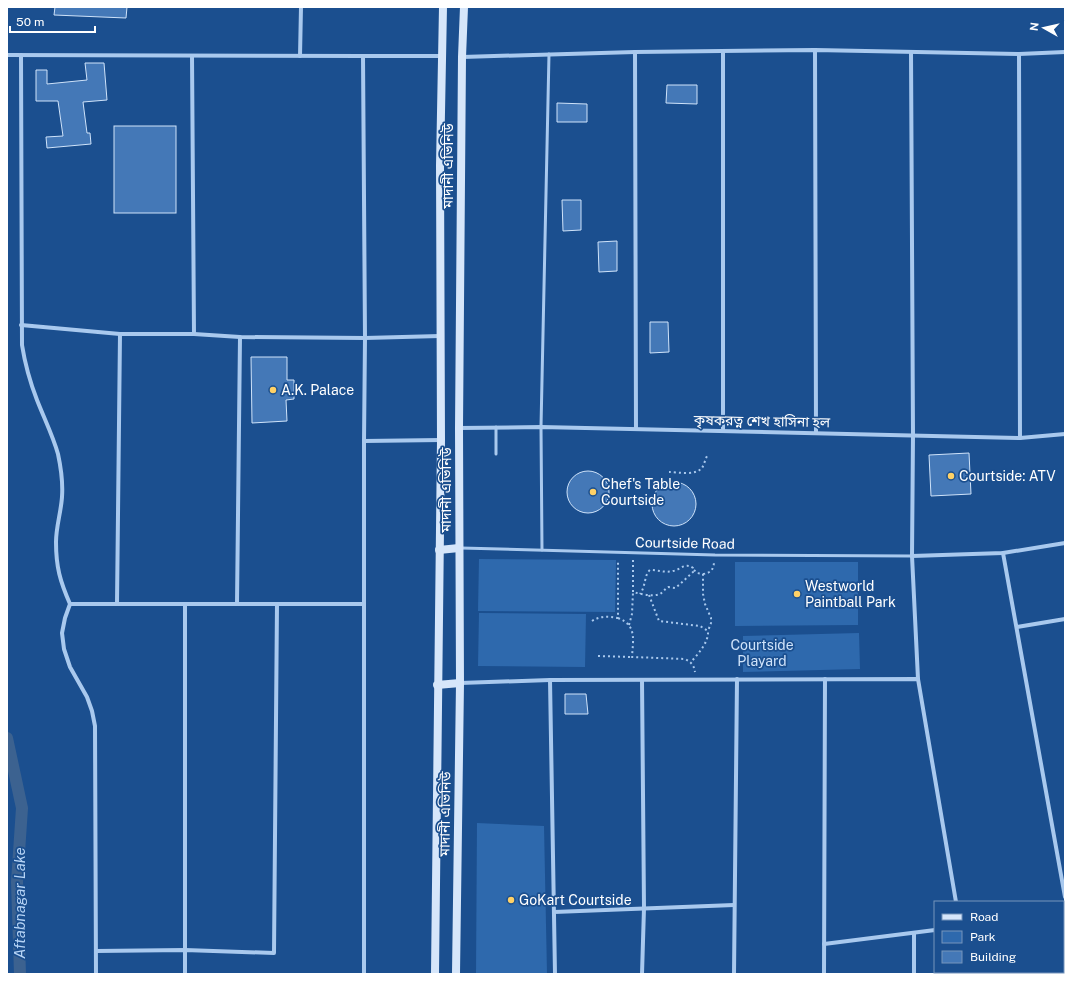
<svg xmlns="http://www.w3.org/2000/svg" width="1072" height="981" viewBox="0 0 1072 981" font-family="'Public Sans','Noto Sans Bengali',sans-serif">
<rect width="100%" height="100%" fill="#1b4f8f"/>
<g fill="#2e69ad">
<path d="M 479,559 L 616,560 L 615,612 L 478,611 Z"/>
<path d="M 735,562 L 858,562 L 858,625 L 735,626 Z"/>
<path d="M 479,613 L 586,614 L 585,667 L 478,666 Z"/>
<path d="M 859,633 L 860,669 L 743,672 L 743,636 Z"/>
<path d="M 477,823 L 544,826 L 547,974 L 476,974 Z"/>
</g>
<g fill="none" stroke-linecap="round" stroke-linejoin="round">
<path stroke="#3c6290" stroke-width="12" d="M 7,738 L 22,808 L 17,882 L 20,974"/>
</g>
<g fill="#4478b7" stroke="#cfe3fa">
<path d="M 55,7 L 127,7 L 126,18 L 54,15 Z"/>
<path d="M 85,63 L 104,63 L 107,100 L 83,102 L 87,133 L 90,133 L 91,144 L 47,148 L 46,137 L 63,136 L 58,101 L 36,101 L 36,70 L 47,70 L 47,84 L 87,80 Z"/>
<path d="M 667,85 L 697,85 L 697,104 L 666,103 Z"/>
<path d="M 557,103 L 587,104 L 587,122 L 557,122 Z"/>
<rect x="114" y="126" width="62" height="87"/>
<path d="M 562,200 L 581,200 L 581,230 L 563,231 Z"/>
<path d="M 617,241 L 617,271 L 599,272 L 598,242 Z"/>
<path d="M 650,322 L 668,322 L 669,352 L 650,353 Z"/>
<path d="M 251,357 L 287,357 L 287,380 L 294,380 L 294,399 L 286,400 L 287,421 L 252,423 Z"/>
<path d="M 969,453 L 971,494 L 931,496 L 929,455 Z"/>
<circle cx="588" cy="492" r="21"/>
<circle cx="674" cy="504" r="22"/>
<path d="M 565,694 L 586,694 L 588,714 L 565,714 Z"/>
</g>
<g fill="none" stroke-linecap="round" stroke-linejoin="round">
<g stroke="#a9c9ee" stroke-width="2" stroke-dasharray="2 3" stroke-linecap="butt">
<path d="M 669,472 C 678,472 695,476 702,468 C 704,465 705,460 707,456"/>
<path d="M 633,560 L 633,592 C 641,594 652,597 660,594 C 663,592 665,589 668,587 L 675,588 L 679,585 L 693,572 L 693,568 C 685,562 680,570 673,571 C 665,573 658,570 650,570 C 644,575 646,586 640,594"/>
<path d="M 694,570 L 697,573 L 703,574 L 703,594 L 705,604 L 711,618 L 711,623 L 708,631"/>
<path d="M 703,574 C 711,573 714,569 714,561"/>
<path d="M 649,595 L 659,621 L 700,626 L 708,631 C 709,642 698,654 691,662"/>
<path d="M 618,618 C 637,625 633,640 632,657 L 685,659 C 691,662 694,665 695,672"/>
<path d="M 592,621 C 600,616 608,616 618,618 L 618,560"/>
<path d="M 629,625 L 632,614 L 633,592"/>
<path d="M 598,656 L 632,657"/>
</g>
<g stroke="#a9c9ee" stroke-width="3">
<path d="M 496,427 L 496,454"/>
<path d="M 461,548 L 715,555 L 912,556"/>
<path d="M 542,550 L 541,427 L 549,54"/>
</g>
<g stroke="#a9c9ee" stroke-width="4">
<path d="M 815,50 L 816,433"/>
<path d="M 635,52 L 636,429"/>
<path d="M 911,52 L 913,435 L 912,556 L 918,679"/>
<path d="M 1019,54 L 1020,438"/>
<path d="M 7,55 L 363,56 L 365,338 L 364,441 L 364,974"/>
<path d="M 21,55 L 22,345 C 25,364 30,382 37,400 C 44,418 53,436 58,454 C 61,468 63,483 62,497 C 61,512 56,527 56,542 C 56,567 60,581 70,604 L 65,618 L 62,633 L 64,649 L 70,667 L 87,697 L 92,711 L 95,726 L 96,974"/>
<path d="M 192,56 L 194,334"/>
<path d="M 300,56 L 301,7"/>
<path d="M 363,56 L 442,56"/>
<path d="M 462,57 L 635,52 L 815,50 L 1019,54 L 1065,52"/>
<path d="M 21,325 L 120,334 L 194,334 L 240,337 L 365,338 L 440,336"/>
<path d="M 459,428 L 541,427 L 1020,438 L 1065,434"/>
<path d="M 723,431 L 723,51"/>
<path d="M 364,441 L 441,440"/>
<path d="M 1003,553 L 1065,897"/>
<path d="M 912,556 L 1003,553 L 1065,543"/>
<path d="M 70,604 L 364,604"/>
<path d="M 117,604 L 120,334"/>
<path d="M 185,604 L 185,974"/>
<path d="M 237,604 L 240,337"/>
<path d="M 1017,627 L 1065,619"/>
<path d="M 550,680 L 555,974"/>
<path d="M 460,683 L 550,680 L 918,679 L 956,902"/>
<path d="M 554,912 L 734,905"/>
<path d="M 1063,915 L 1065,914"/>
<path d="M 824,944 L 935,930"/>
<path d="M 96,951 L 185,950 L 274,953 L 277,604"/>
<path d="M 968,972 L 968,974"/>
<path d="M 642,974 L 644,908 L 642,680"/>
<path d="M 734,974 L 737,679"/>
<path d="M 824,974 L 825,679"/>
<path d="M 914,974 L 914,933"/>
</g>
<g stroke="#d6e6fa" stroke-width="8">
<path d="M 439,550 L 459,548"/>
<path d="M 437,685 L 460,683"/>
<path d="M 435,974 L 441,440 L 440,165 L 443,7"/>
<path d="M 456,974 L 460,683 L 459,428 L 462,57 L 464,7"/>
</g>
</g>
<g fill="#ffd166" stroke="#1b4f8f" stroke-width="1.5">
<circle cx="273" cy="390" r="4"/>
<circle cx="951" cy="476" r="4"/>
<circle cx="593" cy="492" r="4"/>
<circle cx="797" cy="594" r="4"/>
<circle cx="511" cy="900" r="4"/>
</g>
<g text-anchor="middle" stroke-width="3.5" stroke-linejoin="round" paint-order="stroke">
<g font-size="14" fill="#fff" stroke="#1b4f8f">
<text transform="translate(448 166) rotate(-90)" y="5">মাদানী এভিনিউ</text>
<text transform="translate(762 421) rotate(1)" y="5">কৃষকরত্ন শেখ হাসিনা হল</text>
<text transform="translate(446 490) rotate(-90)" y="5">মাদানী এভিনিউ</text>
<text transform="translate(685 543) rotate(1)" y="5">Courtside Road</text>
<text transform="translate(445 814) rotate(-89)" y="5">মাদানী এভিনিউ</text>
</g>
<g font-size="14" fill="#fff" stroke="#1b4f8f" text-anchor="start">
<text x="281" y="395">A.K. Palace</text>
<text x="959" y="481">Courtside: ATV</text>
<text x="601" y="489">Chef's Table<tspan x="601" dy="16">Courtside</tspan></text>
<text x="805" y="591">Westworld<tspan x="805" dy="16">Paintball Park</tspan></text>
<text x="519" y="905">GoKart Courtside</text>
</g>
<g font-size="14" fill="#cfe3fa" stroke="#1b4f8f">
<text x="762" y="650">Courtside<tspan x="762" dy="16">Playard</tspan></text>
</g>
<g font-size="15" font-style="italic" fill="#b5d3f5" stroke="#1b4f8f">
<text transform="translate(20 903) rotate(-90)" y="5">Aftabnagar Lake</text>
</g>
</g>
<rect width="1072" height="981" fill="none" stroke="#ffffff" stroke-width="16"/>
<rect x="934" y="901" width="130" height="72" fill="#1b4f8f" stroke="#7695bc"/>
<rect x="942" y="914" width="20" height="6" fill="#d6e6fa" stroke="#7695bc"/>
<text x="970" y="921" font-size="12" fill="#ffffff">Road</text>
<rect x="942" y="931" width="20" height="12" fill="#2e69ad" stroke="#7695bc"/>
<text x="970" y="941" font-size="12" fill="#ffffff">Park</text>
<rect x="942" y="951" width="20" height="12" fill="#4478b7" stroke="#7695bc"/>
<text x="970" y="961" font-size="12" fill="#ffffff">Building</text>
<g transform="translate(1044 28) rotate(278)" stroke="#1b4f8f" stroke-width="3" paint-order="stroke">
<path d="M0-3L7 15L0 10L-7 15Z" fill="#ffffff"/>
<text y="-6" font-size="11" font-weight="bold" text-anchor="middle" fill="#ffffff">N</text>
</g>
<path d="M10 26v6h85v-6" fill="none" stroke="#ffffff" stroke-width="2"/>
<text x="16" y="26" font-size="12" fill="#ffffff" stroke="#1b4f8f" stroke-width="3" paint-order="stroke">50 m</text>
</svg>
